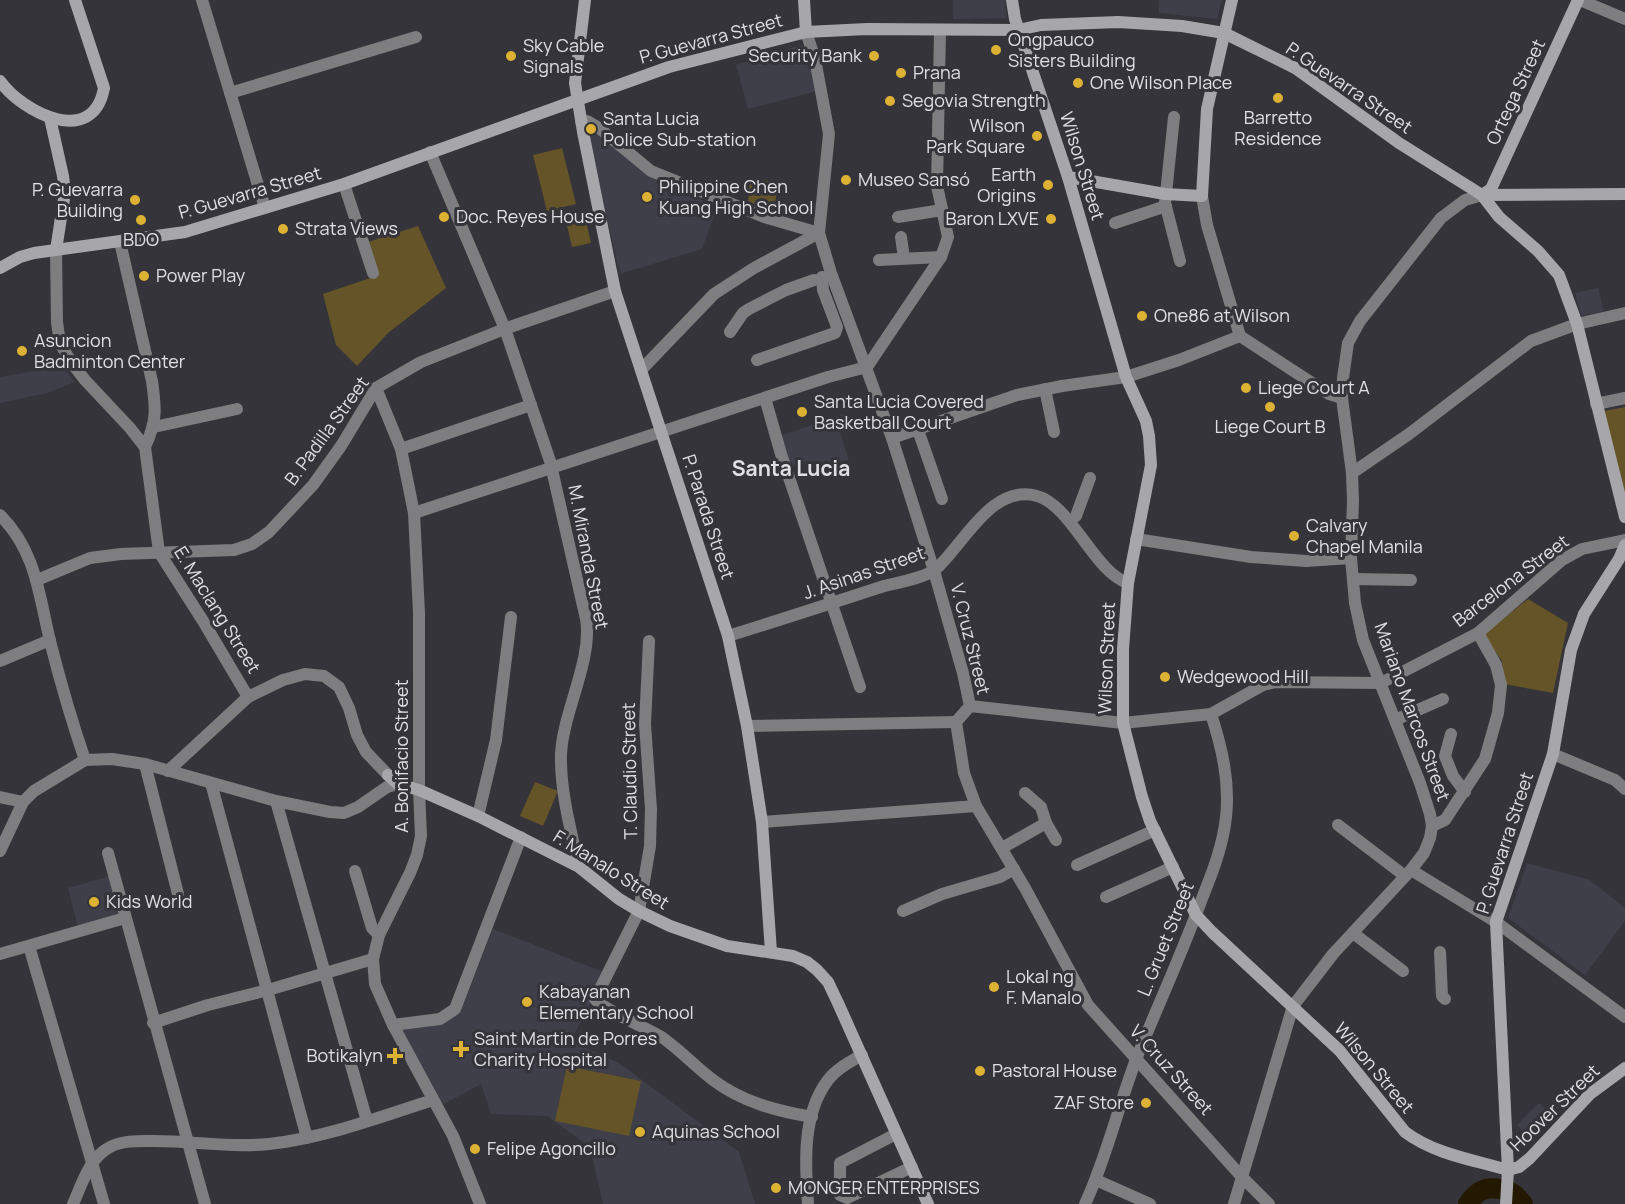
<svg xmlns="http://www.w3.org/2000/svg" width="1625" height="1204" viewBox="0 0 1625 1204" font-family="Manrope,sans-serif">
<rect width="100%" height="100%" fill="#34343a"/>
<g fill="#3f3f4a">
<path d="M 953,0 L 1005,0 L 1007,18 L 953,19 Z"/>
<path d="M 1159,0 L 1222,0 L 1217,19 L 1159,13 Z"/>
<path d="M 800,45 L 806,47 L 817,91 L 748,109 L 736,65 Z"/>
<path d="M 594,129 L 666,189 L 718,205 L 702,249 L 620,274 L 588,135 Z"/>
<path d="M 1598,288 L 1604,311 L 1581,316 L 1575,293 Z"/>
<path d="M 60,361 L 74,382 L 48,393 L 0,403 L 0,377 L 46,369 Z"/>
<path d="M 846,413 L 851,429 L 840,433 L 849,460 L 826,469 L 826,472 L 811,477 L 805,462 L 790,467 L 780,436 Z"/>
<path d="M 1527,863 L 1590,880 L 1625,908 L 1625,921 L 1585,975 L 1508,918 Z"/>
<path d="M 111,876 L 121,916 L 78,928 L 68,888 Z"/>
<path d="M 493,929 L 606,973 L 571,1041 L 619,1063 L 739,1152 L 755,1204 L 603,1204 L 590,1147 L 547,1116 L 491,1114 L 481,1084 L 442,1105 L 400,1031 L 444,1020 L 458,1010 L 468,993 Z"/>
<path d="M 1539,1103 L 1552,1116 L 1530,1138 L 1517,1125 Z"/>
</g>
<g fill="#655427">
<path d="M 562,148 L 576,204 L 547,211 L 533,155 Z"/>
<path d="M 750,179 L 777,182 L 775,212 L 748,202 Z"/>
<path d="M 584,212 L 591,243 L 572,247 L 565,217 Z"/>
<path d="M 418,226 L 446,288 L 388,333 L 357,366 L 336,345 L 323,294 L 376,276 L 365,243 Z"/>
<path d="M 1625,407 L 1625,495 L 1604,411 Z"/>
<path d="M 1528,599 L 1568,623 L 1553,693 L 1504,684 L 1502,661 L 1483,635 Z"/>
<path d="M 535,782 L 558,791 L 543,826 L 520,816 Z"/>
<path d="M 567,1066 L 641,1081 L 629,1136 L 555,1121 Z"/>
</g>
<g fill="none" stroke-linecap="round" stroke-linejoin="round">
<g stroke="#231900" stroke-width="20">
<path d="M 1508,1191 L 1515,1195 L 1523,1204"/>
<path d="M 1468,1204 C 1476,1191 1486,1186 1500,1189"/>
</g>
<g stroke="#7e7d80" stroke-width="12">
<path d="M 202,0 L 265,208"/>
<path d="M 1580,0 L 1625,19"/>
<path d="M 806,32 L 815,59 L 829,134 L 819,233 L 831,273 L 892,438 L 934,571 L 963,673 L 970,706 L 956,722 L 964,773 L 976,806 L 1025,888 L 1088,1005 L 1241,1176 L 1269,1204"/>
<path d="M 230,93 L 416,37"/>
<path d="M 1174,117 L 1165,203 L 1180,261"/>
<path d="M 581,121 L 587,121 L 599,128 L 651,171 L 764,217 L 819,233"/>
<path d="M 430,152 L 505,329 L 550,461 L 586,619 C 593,659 563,712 561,754 C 560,791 571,831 579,867"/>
<path d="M 344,184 L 373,273"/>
<path d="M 1202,196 L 1207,225 L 1240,336 L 1329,394 L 1342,398"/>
<path d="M 898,217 L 942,210"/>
<path d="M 1115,223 L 1166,206"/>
<path d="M 901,237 L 904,258"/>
<path d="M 120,242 L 152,381 C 156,409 157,421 145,447"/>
<path d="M 56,250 L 57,322 L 60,343 L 71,362 L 85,380 L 130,428 L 145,447 L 159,552 L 203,621 L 248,697"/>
<path d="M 879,260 L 941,257"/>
<path d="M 730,332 L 743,313 L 749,309 L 786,290 L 814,280"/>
<path d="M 757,360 L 835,333 L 837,327 L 823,290 L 822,277"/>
<path d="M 867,367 L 941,257 L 948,237 L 937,186 L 940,30"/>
<path d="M 641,370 L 714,294 L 754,268 L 819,233"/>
<path d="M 376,388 L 401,449 L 414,513 L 419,613 L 419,790 L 421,836 L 417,855 L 410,873 L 379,935 L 373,959 L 375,984 L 393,1025 L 453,1136 L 480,1204"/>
<path d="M 1045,389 L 1054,432"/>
<path d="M 765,398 L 781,454 L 860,687"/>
<path d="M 1596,404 L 1625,398"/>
<path d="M 154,427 L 237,409"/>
<path d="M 918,430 L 942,499"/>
<path d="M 892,438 L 1017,395 L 1062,386 L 1126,377 L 1179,360 L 1240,336"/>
<path d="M 401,449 L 531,405"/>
<path d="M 1352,473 L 1409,434 L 1531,341 L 1577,324 L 1625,313"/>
<path d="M 414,513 L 828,377 L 867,367"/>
<path d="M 0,515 C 37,552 39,597 51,645 C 61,684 72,722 85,760"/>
<path d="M 1076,516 L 1090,478"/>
<path d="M 1136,539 L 1251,557 L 1306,561 L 1351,558"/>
<path d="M 1353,579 L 1411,580"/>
<path d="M 37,580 L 90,558 L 121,554 L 234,550 L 252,544 L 269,532 L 313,485 L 341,446 L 376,388 L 421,362 L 507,328 L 615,291"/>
<path d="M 728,636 C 780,620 832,603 884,586 C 897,583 927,577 936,569 C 964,544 992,483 1037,496 C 1071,505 1095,573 1128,583"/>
<path d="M 649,641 L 645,724 L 651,809 L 650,846 L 639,911 L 595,999 C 606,1012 646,1027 663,1038 C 681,1051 696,1067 713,1080 C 742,1102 777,1111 812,1117"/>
<path d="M 0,661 L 50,640"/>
<path d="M 970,706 L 1123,723 L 1211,714 L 1263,685 L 1276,682 L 1381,683 L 1478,633 L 1562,560 L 1582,549 L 1625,540"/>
<path d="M 1395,720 L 1443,699"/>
<path d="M 747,726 L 956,722"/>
<path d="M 1451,734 L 1445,756 L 1453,776 L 1465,792"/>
<path d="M 1553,754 L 1615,780 L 1625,789"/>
<path d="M 145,764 L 178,894"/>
<path d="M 168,771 L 248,697 L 283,680 L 305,674 L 324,676 L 339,687 L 349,708 L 357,735 L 366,752 L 388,775"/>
<path d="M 211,783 L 307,1138"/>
<path d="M 1025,793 L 1041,807 L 1046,823 L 1056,840"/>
<path d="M 0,797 L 23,802"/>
<path d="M 276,801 L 367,1121"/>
<path d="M 478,816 L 496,740 L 511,617"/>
<path d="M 762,822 L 976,806"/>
<path d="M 1338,825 L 1405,876"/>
<path d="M 1432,826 L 1445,820 L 1485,759 L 1498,713 L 1501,685 L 1496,665 L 1478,633"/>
<path d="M 1002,848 L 1046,823"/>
<path d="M 0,851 L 23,802 L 34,791 L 85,760 L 112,759 L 145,764 L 276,801 L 330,812 L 344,813 L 358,807 L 387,787 L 398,784"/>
<path d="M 108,853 L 205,1204"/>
<path d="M 1077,865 L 1155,830"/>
<path d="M 1411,870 L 1496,922 L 1625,1017"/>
<path d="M 355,871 L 372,928 L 379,935"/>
<path d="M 1106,897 L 1173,867"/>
<path d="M 903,911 L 942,894 L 1000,877 L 1014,869"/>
<path d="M 1353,933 L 1403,971"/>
<path d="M 29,946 L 104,1204"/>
<path d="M 1440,952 L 1442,996 L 1445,999"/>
<path d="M 0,954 L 125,918"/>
<path d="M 153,1023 L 208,1005 L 268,990 L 373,959"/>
<path d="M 393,1025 L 440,1019 L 455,1009 L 521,837"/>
<path d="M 896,1134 L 840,1163 L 840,1195 L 847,1198 L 912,1167"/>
<path d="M 1096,1180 L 1150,1204"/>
<path d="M 73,1204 C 82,1184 89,1158 110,1147 C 123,1140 140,1141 155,1141 C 193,1141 231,1148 269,1144 C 325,1138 379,1117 433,1100"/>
<path d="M 808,1204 C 805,1164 802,1114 828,1080 C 836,1069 850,1062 862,1055"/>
<path d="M 1085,1204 C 1107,1157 1118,1106 1137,1057 C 1159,1003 1183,951 1203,896 C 1213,871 1223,845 1226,817 C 1230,782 1222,748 1211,714"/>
<path d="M 1234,1204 L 1293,1006 L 1333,954 L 1411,870 L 1424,853 L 1430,838 L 1432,826 L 1430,814 L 1420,783 L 1363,640 L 1355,603 L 1351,558 L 1353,501 L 1352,473 L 1342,398 L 1343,378 L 1348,343 L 1360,321 L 1441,218 L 1465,200 L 1482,195"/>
</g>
<g stroke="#a6a6ab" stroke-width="12">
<path d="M 585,0 L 575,83 L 583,132 L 615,291 L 728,636 L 747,726 L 762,822 L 771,952"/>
<path d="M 804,0 L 806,32"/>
<path d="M 1012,0 L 1015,19 L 1068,177 L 1126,377 L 1146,421 L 1149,436 L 1151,465 L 1128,583 L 1123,649 L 1123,723 L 1142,797 L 1150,821 L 1196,915 L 1212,932 L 1340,1051 L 1405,1132 C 1434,1154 1474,1160 1508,1170 L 1519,1167 L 1530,1158 L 1590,1094 L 1625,1068"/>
<path d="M 0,81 C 23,113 93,148 104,88 L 75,0"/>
<path d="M 50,118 L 63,176 L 65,192 L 56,250"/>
<path d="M 1068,177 L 1165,194 L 1202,196 L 1207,109 L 1232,0"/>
<path d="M 1482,195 L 1491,189 L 1578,0"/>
<path d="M 1482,195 L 1625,194"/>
<path d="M 0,268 L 20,257 L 34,253 L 185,232 L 344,184 L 669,67 L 806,32 L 867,29 L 1018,30 L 1041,25 L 1118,22 L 1182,26 L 1224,33 L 1295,68 L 1399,143 L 1482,195 L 1499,217 L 1538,251 L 1559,275 L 1577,324 L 1625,517"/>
<path d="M 388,775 L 398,784 L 419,790 L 478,816 L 579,867 L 619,899 L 639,911 L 670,926 L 727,946 L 793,956 L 807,962 L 817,970 L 828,982 L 838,1003 L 928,1204"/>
<path d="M 1506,1204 L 1508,1170 L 1496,922 L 1553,754 L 1571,650 L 1584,614 L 1619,559 L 1625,545"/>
</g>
</g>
<g fill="#ddb133" stroke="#34343a" stroke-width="2">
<circle cx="996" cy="50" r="6"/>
<circle cx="511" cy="56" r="6"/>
<circle cx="874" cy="56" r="6"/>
<circle cx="901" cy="73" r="6"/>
<circle cx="1078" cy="83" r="6"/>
<circle cx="1278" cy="98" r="6"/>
<circle cx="890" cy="101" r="6"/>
<circle cx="591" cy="129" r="6"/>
<circle cx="1037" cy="136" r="6"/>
<circle cx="846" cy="180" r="6"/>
<circle cx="1048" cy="185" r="6"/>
<circle cx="647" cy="197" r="6"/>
<circle cx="135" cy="200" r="6"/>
<circle cx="444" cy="217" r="6"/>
<circle cx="1051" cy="219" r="6"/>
<circle cx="141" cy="220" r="6"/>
<circle cx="283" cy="229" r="6"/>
<circle cx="144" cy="276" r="6"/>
<circle cx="1142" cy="316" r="6"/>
<circle cx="22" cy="351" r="6"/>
<circle cx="1246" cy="388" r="6"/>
<circle cx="1270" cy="407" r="6"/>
<circle cx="802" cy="412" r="6"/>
<circle cx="1294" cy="536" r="6"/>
<circle cx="1165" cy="677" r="6"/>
<circle cx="94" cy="902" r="6"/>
<circle cx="994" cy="987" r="6"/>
<circle cx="527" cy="1002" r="6"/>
<path d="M458 1040h6v6h6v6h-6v6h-6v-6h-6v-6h6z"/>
<path d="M392 1047h6v6h6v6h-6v6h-6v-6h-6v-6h6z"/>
<circle cx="980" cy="1071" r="6"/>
<circle cx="1146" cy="1103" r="6"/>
<circle cx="640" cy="1132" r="6"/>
<circle cx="475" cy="1149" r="6"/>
<circle cx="776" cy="1188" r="6"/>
</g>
<g text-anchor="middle" stroke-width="6" stroke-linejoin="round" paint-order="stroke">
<g font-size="18" fill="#e0dfe3" stroke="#34343a">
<text transform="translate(711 39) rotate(-15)" y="6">P. Guevarra Street</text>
<text transform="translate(1349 88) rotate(34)" y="6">P. Guevarra Street</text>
<text transform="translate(1516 92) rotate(-65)" y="6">Ortega Street</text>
<text transform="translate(1082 166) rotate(73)" y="6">Wilson Street</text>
<text transform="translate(250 193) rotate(-16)" y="6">P. Guevarra Street</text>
<text transform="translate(327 431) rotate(-54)" y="6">B. Padilla Street</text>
<text transform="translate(708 517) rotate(72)" y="6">P. Parada Street</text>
<text transform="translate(588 557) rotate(79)" y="6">M. Miranda Street</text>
<text transform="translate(864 573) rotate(-19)" y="6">J. Asinas Street</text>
<text transform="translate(1511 581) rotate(-37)" y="6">Barcelona Street</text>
<text transform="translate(217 610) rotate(58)" y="6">E. Maclang Street</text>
<text transform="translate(970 639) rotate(76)" y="6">V. Cruz Street</text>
<text transform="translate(1107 658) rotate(-88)" y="6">Wilson Street</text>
<text transform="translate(1412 712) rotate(70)" y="6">Mariano Marcos Street</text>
<text transform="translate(402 756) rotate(-90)" y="6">A. Bonifacio Street</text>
<text transform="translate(630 771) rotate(-91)" y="6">T. Claudio Street</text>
<text transform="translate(1505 843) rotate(-72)" y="6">P. Guevarra Street</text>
<text transform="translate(611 870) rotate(32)" y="6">F. Manalo Street</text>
<text transform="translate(1166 939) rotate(-68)" y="6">L. Gruet Street</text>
<text transform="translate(1374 1068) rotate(50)" y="6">Wilson Street</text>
<text transform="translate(1171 1070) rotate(48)" y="6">V. Cruz Street</text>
<text transform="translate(1555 1108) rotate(-44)" y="6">Hoover Street</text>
</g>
<g font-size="18" fill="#e0dfe3" stroke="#34343a" text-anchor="start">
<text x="1008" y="46">Ongpauco<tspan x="1008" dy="21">Sisters Building</tspan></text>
<text x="523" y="52">Sky Cable<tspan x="523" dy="21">Signals</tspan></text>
<text x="862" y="62" text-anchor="end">Security Bank</text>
<text x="913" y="79">Prana</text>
<text x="1090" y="89">One Wilson Place</text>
<text x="902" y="107">Segovia Strength</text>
<text x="1278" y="124" text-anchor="middle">Barretto<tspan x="1278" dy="21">Residence</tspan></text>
<text x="603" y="125">Santa Lucia<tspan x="603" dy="21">Police Sub-station</tspan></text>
<text x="1025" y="132" text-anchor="end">Wilson<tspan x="1025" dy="21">Park Square</tspan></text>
<text x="1036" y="181" text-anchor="end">Earth<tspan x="1036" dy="21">Origins</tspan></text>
<text x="858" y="186">Museo Sansó</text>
<text x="659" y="193">Philippine Chen<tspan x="659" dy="21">Kuang High School</tspan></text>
<text x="123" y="196" text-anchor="end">P. Guevarra<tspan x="123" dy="21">Building</tspan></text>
<text x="456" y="223">Doc. Reyes House</text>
<text x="1039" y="225" text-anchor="end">Baron LXVE</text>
<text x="295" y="235">Strata Views</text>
<text x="141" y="246" text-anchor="middle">BDO</text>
<text x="156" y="282">Power Play</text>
<text x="1154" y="322">One86 at Wilson</text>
<text x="34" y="347">Asuncion<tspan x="34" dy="21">Badminton Center</tspan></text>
<text x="1258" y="394">Liege Court A</text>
<text x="814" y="408">Santa Lucia Covered<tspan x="814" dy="21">Basketball Court</tspan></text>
<text x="1270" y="433" text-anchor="middle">Liege Court B</text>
<text x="1306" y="532">Calvary<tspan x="1306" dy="21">Chapel Manila</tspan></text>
<text x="1177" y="683">Wedgewood Hill</text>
<text x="106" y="908">Kids World</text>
<text x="1006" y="983">Lokal ng<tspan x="1006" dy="21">F. Manalo</tspan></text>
<text x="539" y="998">Kabayanan<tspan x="539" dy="21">Elementary School</tspan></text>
<text x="474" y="1045">Saint Martin de Porres<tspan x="474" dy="21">Charity Hospital</tspan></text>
<text x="383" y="1062" text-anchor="end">Botikalyn</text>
<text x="992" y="1077">Pastoral House</text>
<text x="1134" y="1109" text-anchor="end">ZAF Store</text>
<text x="652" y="1138">Aquinas School</text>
<text x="487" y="1155">Felipe Agoncillo</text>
<text x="788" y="1194">MONGER ENTERPRISES</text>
</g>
<g font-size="21" font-weight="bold" fill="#e0dfe3" stroke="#34343a">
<text x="791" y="476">Santa Lucia</text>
</g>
</g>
</svg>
